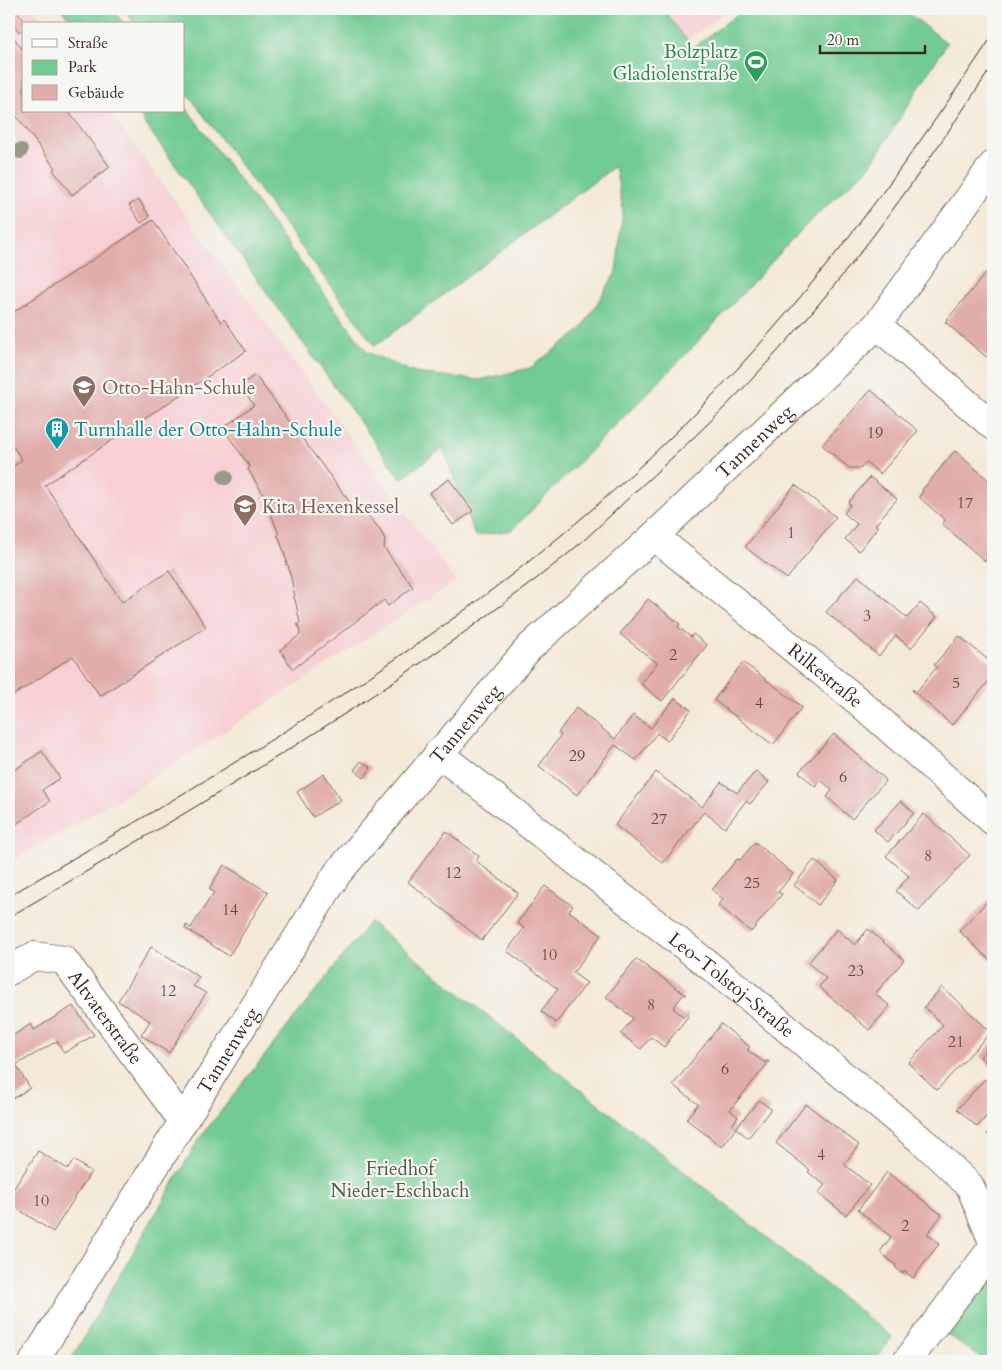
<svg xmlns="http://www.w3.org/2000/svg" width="1002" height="1370" viewBox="0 0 1002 1370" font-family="Cardo,serif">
<rect width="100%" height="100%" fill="#f6f6f2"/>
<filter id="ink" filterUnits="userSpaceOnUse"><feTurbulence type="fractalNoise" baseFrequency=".02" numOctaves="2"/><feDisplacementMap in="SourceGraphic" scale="10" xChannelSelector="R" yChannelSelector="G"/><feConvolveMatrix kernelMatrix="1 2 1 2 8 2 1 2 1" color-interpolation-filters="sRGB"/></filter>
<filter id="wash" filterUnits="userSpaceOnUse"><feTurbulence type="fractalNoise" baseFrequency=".0096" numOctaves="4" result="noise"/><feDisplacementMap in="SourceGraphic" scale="20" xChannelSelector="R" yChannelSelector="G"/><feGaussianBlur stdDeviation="1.12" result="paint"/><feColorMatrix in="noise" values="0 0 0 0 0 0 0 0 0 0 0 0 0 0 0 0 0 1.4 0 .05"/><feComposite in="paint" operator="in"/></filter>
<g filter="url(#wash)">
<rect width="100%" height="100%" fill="#f4e9d8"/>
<g fill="#f7cfd4">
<path d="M 9,9 L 33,9 L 44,24 L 24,24 L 24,111 L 109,111 L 456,581 L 134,790 L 9,863 Z"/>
<path d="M 662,9 L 728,9 L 687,41 Z"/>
</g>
<g fill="#71cb92" stroke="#567a58">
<path d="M 62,9 L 113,9 L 124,24 L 73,24 Z"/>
<path d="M 124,9 L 663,9 L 693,48 L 744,9 L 874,9 L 878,14 L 885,9 L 903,9 L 947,43 L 870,166 L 806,225 L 688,352 L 512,530 L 475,536 L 443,448 L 401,479 L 136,111 L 184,111 L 184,105 L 367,352 L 415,373 L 479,380 L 530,368 L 581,330 L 616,272 L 623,210 L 615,166 L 375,346 L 184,89 L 184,24 L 135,24 Z"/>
<path d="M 370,922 L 892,1337 L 875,1361 L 70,1361 L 199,1139 Z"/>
<path d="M 993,1273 L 993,1361 L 987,1361 L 939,1329 Z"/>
</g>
<g id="blocks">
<g fill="#e1adab">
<path d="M 9,9 L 15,9 L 27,24 L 24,24 L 24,28 L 19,32 L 9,18 Z"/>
<path d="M 9,31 L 24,52 L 24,111 L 68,111 L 110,167 L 72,195 L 53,170 L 55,168 L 9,106 Z"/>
<path d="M 139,200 L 150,217 L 141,223 L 129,205 Z"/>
<path d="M 153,220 L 221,322 L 224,319 L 246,351 L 45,485 L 122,602 L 169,571 L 206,627 L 100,696 L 73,656 L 9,698 L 9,469 L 22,460 L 9,440 L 9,315 Z"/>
<path d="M 986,273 L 993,279 L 993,356 L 990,360 L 945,322 Z"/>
<path d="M 255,375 L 354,508 L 369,517 L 378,527 L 385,539 L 384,548 L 413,587 L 388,606 L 384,600 L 293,669 L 280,650 L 300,635 L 299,626 L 297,625 L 300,623 L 295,599 L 293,598 L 295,596 L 288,565 L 285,564 L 287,562 L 279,537 L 277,536 L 279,534 L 265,499 L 262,498 L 264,496 L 248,469 L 250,467 L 223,428 L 254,405 L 240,386 Z"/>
<path d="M 871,390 L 918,431 L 880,474 L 866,462 L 861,468 L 849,468 L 822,445 Z"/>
<path d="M 955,451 L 993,484 L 993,552 L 985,561 L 942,524 L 945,520 L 919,497 L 923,491 L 922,490 Z"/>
<path d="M 870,477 L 897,499 L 875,525 L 878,527 L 859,551 L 845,539 L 857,524 L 844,513 L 851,504 L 848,503 Z"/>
<path d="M 449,479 L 473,511 L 453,525 L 429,493 Z"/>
<path d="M 795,485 L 836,517 L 787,579 L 745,547 Z"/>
<path d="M 858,576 L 907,618 L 920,603 L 937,617 L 911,648 L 896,636 L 879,656 L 826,612 Z"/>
<path d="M 648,599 L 680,624 L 678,627 L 691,637 L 693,634 L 707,645 L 662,701 L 641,684 L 657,663 L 620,634 Z"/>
<path d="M 959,636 L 993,664 L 993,676 L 952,725 L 912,690 L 913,689 L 916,692 L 937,667 L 934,665 Z"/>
<path d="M 743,662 L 802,707 L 773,745 L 714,700 Z"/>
<path d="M 675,698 L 691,710 L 667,741 L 657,733 L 636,760 L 615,745 L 577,795 L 539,766 L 561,735 L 558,733 L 576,708 L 615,739 L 633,715 L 651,728 Z"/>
<path d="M 834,734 L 886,780 L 852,819 L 827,797 L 832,790 L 821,780 L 815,787 L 799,772 Z"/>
<path d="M 42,751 L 60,778 L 42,790 L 50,801 L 9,829 L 9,774 Z"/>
<path d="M 361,761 L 371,768 L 364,778 L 354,770 Z"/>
<path d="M 756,771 L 769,782 L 750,804 L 746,801 L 725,828 L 704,812 L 663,863 L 615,825 L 656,772 L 702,807 L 721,782 L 737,793 Z"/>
<path d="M 324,774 L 341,800 L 313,817 L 297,792 Z"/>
<path d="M 901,801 L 914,813 L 888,842 L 874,830 Z"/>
<path d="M 924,814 L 970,855 L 919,911 L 896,891 L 909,876 L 886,856 Z"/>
<path d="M 446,831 L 479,856 L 476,861 L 518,893 L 482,940 L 408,882 Z"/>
<path d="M 755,842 L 793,874 L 778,892 L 782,894 L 751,932 L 718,905 L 723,899 L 712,890 L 737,859 L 740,860 Z"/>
<path d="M 814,860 L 838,880 L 818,905 L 794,885 Z"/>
<path d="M 224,865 L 268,892 L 229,956 L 185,928 L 186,925 L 191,928 L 214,892 L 209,889 Z"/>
<path d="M 545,886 L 573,906 L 569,911 L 601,935 L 573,973 L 587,983 L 556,1023 L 541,1011 L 558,989 L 507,951 L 524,928 L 517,923 Z"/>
<path d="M 993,895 L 993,963 L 959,931 Z"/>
<path d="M 837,929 L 855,945 L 868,929 L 904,960 L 875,994 L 890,1006 L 869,1030 L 819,987 L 826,978 L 808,963 Z"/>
<path d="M 151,947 L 199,977 L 193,986 L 206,993 L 169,1053 L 141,1035 L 150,1021 L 118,1001 Z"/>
<path d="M 636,959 L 686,995 L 683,995 L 673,1008 L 684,1017 L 687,1013 L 689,1015 L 664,1047 L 651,1037 L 641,1049 L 621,1034 L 633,1018 L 606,997 Z"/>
<path d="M 942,987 L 991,1032 L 937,1090 L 908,1063 L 943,1025 L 924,1007 Z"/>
<path d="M 73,1006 L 94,1035 L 64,1053 L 57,1041 L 16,1065 L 30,1088 L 9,1101 L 9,1038 L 31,1024 L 34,1030 Z"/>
<path d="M 721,1024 L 750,1047 L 747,1050 L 765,1063 L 766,1061 L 769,1062 L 730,1110 L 738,1117 L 732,1125 L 736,1128 L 722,1147 L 686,1119 L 698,1104 L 673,1085 Z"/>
<path d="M 993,1042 L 993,1069 L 980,1057 Z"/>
<path d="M 985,1079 L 993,1086 L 993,1109 L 977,1127 L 957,1109 Z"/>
<path d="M 759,1100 L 771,1109 L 748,1138 L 736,1128 Z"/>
<path d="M 806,1104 L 859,1145 L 844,1164 L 870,1185 L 846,1215 L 818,1193 L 825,1185 L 808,1172 L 810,1170 L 776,1143 Z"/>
<path d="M 993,1127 L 993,1140 L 987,1134 Z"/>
<path d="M 38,1151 L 68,1169 L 74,1160 L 91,1172 L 53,1232 L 9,1203 L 9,1196 Z"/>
<path d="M 887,1172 L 942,1215 L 927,1234 L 939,1244 L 913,1278 L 904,1271 L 903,1274 L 895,1267 L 896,1265 L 880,1252 L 891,1237 L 858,1210 Z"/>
</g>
</g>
</g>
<g filter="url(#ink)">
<use href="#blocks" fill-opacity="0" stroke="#7c6d5f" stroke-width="1"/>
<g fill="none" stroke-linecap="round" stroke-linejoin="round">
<g stroke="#7c6d5f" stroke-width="30">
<g id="street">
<path d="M 877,325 L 993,426"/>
<path id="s1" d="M 654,536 L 858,701 L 993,821"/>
<path id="s2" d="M 438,753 L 738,988 L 927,1145 L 970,1186 L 993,1242"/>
<path id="s3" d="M 9,971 L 34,956 L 64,960 L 183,1121"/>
<path id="s4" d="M 34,1361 L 337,874 L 529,648 L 654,536 L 877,325 L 993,165"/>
<path d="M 907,1361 L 993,1247"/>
</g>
</g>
<use href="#street" stroke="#fff" stroke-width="28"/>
<g stroke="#3b2a1e" stroke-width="1">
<path d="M 9,896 C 240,761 476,627 669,439 C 794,318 897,179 993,35"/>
<path d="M 9,917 C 201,804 395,693 569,553 C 593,533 615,511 637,490 C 681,450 725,409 765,365 C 851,273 924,169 993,65"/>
</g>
</g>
<g fill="#979a85">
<circle cx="20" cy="151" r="8"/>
<circle cx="225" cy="477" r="8"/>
</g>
</g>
<defs>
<g id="stadium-pin" transform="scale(1.25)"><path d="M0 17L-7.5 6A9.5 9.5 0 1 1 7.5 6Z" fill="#2e9e5b" stroke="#f6f6f2"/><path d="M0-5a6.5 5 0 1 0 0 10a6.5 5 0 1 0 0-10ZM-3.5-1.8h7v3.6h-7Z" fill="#fff"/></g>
<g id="school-pin" transform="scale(1.25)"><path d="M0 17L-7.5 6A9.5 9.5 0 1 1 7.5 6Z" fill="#8d6e63" stroke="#f6f6f2"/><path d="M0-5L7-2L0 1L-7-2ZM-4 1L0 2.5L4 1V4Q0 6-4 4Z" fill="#fff"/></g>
<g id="building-pin" transform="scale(1.25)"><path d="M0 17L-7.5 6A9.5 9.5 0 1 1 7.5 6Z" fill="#0f9aa8" stroke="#f6f6f2"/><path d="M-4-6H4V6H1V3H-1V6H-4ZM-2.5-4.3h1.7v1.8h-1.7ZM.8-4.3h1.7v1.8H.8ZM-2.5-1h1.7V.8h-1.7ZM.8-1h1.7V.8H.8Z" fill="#fff"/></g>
</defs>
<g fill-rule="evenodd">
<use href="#stadium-pin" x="756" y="62"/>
<use href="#school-pin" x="84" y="387"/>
<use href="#building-pin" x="57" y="429"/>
<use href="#school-pin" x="245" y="506"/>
</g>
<g text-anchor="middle" stroke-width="4.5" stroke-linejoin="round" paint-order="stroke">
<g font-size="16" fill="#644b41">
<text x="875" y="438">19</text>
<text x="965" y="508">17</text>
<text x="791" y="538">1</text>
<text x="867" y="621">3</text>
<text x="673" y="660">2</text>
<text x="956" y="688">5</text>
<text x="759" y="708">4</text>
<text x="577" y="761">29</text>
<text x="843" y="782">6</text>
<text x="659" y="824">27</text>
<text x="928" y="861">8</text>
<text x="453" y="878">12</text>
<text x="752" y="888">25</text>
<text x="230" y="915">14</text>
<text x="549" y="960">10</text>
<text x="856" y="976">23</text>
<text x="168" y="996">12</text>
<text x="651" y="1010">8</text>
<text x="956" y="1047">21</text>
<text x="725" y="1074">6</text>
<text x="821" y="1160">4</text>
<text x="41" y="1206">10</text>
<text x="905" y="1231">2</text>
</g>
<g font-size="19" fill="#27864d" stroke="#f6f6f2" text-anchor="end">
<text x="738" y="58">Bolzplatz<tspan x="738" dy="22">Gladiolenstraße</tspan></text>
</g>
<g font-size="19" fill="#785e54" stroke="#f6f6f2" text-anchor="start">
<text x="102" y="394">Otto-Hahn-Schule</text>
<text x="262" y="513">Kita Hexenkessel</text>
</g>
<g font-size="19" fill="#0d838f" stroke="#f6f6f2" text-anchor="start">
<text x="74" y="436">Turnhalle der Otto-Hahn-Schule</text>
</g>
<g font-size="19" fill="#3b2a1e" stroke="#f6f6f2">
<text dy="7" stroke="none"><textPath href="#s4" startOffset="1176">Tannenweg</textPath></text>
<text dy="7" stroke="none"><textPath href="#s1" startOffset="221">Rilkestraße</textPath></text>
<text dy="7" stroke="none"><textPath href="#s4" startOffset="771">Tannenweg</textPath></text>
<text dy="7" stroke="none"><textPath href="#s2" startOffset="374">Leo-Tolstoj-Straße</textPath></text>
<text dy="7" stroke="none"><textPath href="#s3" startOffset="130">Altvaterstraße</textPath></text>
<text dy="7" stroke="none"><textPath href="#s4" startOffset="366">Tannenweg</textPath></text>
</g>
<g font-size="19" fill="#4b5a41" stroke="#f6f6f2">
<text x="400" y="1175">Friedhof<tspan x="400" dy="22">Nieder-Eschbach</tspan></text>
</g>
</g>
<rect width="1002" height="1370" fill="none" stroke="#f6f6f2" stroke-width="30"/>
<rect x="22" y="22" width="162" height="90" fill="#f6f6f2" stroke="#aba49d"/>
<rect x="32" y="39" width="25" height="8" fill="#ffffff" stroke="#aba49d"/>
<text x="68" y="48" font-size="15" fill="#3b2a1e">Straße</text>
<rect x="32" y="60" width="25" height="15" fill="#71cb92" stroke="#aba49d"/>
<text x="68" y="72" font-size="15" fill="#3b2a1e">Park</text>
<rect x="32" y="85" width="25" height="15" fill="#e1adab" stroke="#aba49d"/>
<text x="68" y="98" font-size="15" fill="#3b2a1e">Gebäude</text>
<path d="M820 45v8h105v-8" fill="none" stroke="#3b2a1e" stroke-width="2.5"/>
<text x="827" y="45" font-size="15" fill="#3b2a1e" stroke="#f6f6f2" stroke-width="4" paint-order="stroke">20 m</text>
</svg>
